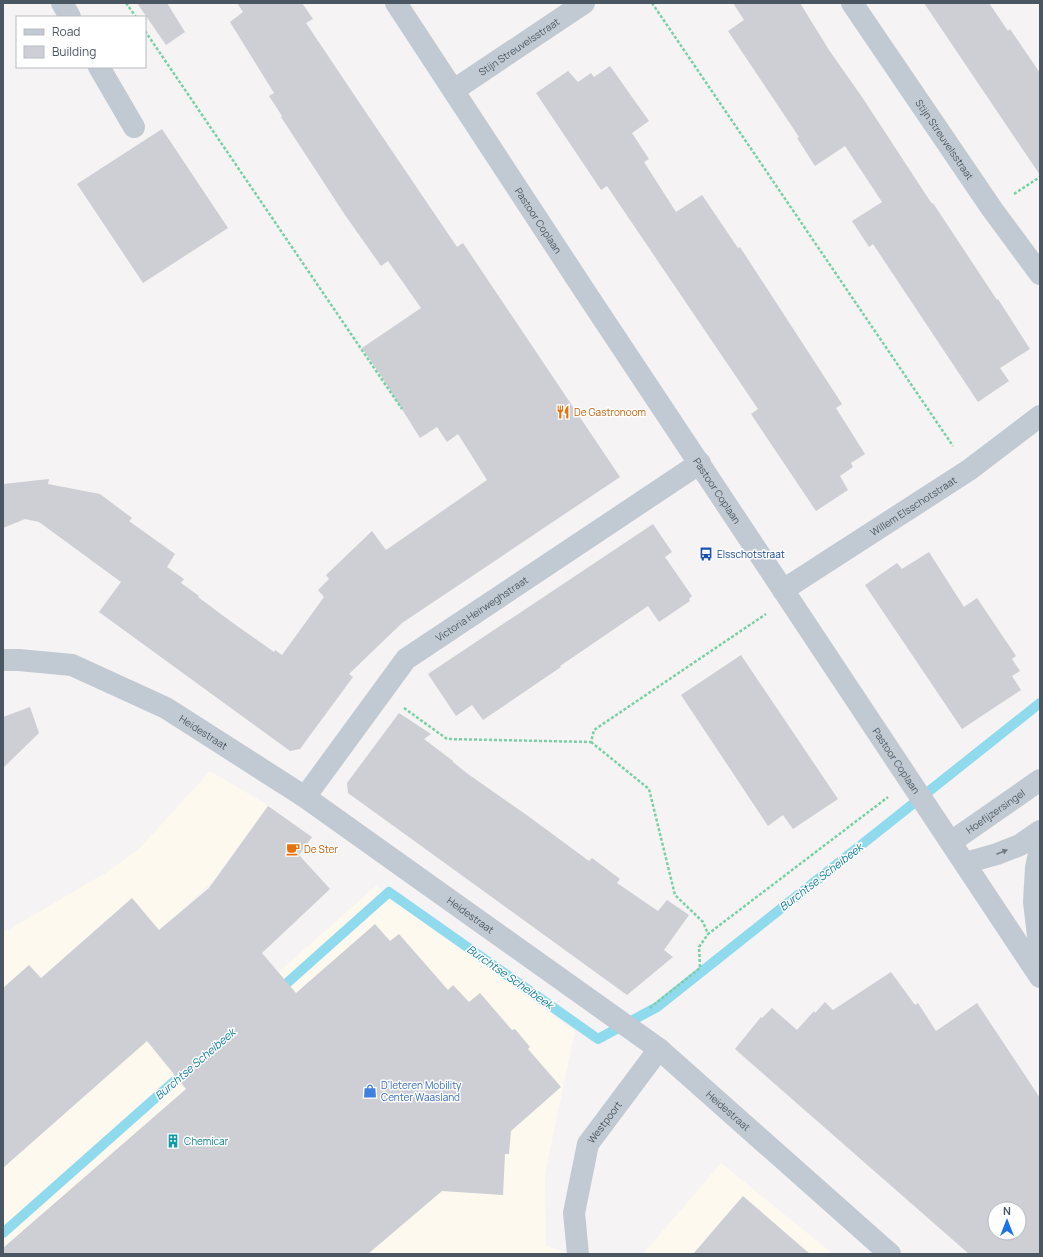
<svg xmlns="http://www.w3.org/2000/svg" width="1043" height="1257" viewBox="0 0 1043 1257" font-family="Manrope,sans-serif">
<rect width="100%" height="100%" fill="#f5f3f3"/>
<g fill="#fdf9ef">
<path d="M 210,771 L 268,805 L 214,880 L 184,908 L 256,992 L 376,886 L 575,1031 L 545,1174 L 546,1245 L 568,1254 L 3,1254 L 3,933 L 107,872 L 139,849 Z"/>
<path d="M 721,1163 L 833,1254 L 643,1254 Z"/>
</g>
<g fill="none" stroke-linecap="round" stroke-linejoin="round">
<g stroke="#90daee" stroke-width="10">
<path d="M 278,991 L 389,892 L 598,1039 L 657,1007 L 1040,703"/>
<path d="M 3,1233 L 187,1070"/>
</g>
</g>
<g fill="#cdcfd5" fill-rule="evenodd">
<path d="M 137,3 L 167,3 L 185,32 L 166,45 Z"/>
<path d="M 237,3 L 302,3 L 313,19 L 306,23 L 365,111 L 457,247 L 463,243 L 620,477 L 402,623 L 349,674 L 353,677 L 300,749 L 290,751 L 99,612 L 121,582 L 39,522 L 25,519 L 3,528 L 3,484 L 49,479 L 48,484 L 100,494 L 132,518 L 129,521 L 175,554 L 167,567 L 184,579 L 181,583 L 199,596 L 198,597 L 233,623 L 274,652 L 275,650 L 282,655 L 324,597 L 318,590 L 329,579 L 326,575 L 372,531 L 386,550 L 487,480 L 458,434 L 447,442 L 437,427 L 420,438 L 380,374 L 362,348 L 421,308 L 388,261 L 381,266 L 345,215 L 281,117 L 282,116 L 269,96 L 274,93 L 230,22 L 243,12 Z"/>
<path d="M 733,3 L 800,3 L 829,50 L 862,97 L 932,204 L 933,203 L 997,300 L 998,299 L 1030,349 L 1000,368 L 1009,381 L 978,402 L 873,244 L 869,247 L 852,221 L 882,202 L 845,146 L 815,166 L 797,138 L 799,137 L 728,31 L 744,20 Z"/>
<path d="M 924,3 L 989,3 L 1008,31 L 1010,29 L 1040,73 L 1040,175 Z"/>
<path d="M 610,66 L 649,121 L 632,133 L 649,159 L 644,162 L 676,212 L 702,195 L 738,248 L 740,247 L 842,404 L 836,408 L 865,454 L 851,463 L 853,467 L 840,476 L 848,490 L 816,511 L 751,414 L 758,409 L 607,186 L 601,190 L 536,93 L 568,71 L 578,82 L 591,73 L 594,77 Z"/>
<path d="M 162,129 L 228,228 L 143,283 L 77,184 Z"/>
<path d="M 653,524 L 672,552 L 665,557 L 692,596 L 689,599 L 690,601 L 659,622 L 648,606 L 560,666 L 561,667 L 483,720 L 472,705 L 456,716 L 428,674 Z"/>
<path d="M 929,552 L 964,607 L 977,598 L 1016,656 L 1012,659 L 1020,671 L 1012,676 L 1021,690 L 962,729 L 865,585 L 897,563 L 902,569 Z"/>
<path d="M 741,655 L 838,799 L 793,829 L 783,815 L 768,826 L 681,695 Z"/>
<path d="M 30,707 L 39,733 L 3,768 L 3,717 Z"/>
<path d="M 399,713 L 431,734 L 424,739 L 453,761 L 453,762 L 468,774 L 528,816 L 589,861 L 592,858 L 620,879 L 617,883 L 658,911 L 667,900 L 689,915 L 664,950 L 673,957 L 627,995 L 348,793 L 347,783 Z"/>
<path d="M 268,806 L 312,837 L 299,855 L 330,889 L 262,953 L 296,993 L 375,924 L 390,941 L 399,934 L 448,990 L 453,985 L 469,1002 L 480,993 L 512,1030 L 515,1029 L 530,1047 L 528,1049 L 561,1087 L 511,1131 L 509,1154 L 505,1154 L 503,1195 L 442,1191 L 368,1254 L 3,1254 L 3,1248 L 186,1089 L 147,1041 L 3,1168 L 3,988 L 29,965 L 41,978 L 132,898 L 159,930 L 209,888 Z"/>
<path d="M 891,972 L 915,1005 L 918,1003 L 936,1031 L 977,1003 L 1040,1098 L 1040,1254 L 969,1254 L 735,1049 L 761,1017 L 762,1018 L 772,1008 L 797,1030 L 814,1011 L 815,1013 L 825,1002 L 833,1010 ZM 995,1209 L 1019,1209 L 1019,1233 L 995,1233 Z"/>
<path d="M 743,1196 L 810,1254 L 693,1254 Z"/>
</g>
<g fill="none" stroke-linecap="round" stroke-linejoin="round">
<g stroke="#7ad0a6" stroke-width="2.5" stroke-dasharray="3 2" stroke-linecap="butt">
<path d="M 126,3 L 136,17"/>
<path d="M 652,3 L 953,446"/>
<path d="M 145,31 L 402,409"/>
<path d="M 1014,194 L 1040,177"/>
<path d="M 404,708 L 447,739 L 591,742 L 594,730 L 766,614"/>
<path d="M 591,742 L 649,789 L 675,895 L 703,922 L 708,934 L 888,797"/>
<path d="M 650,1008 L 700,968 L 699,947 L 708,934"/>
</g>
<g stroke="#c1cad2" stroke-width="22">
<path d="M 62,3 L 70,17"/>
<path id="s1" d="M 396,3 L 586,293 L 1040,977"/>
<path id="s2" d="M 852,3 L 992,209 L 1040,274"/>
<path d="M 99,67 L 134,127"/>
<path id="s3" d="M 454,90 L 584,3"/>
<path id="s4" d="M 783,590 L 969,470 L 1040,416"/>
<path id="s5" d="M 3,660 L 19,660 L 72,665 L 166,708 L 305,797 L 659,1049 L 890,1254"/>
<path id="s6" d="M 305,797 L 406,659 L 700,463"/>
<path id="s7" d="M 951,842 L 1040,780"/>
<path d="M 1040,848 L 1036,868 L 1034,902 L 1040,953"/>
<path d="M 965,863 L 997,854 L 1020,845 L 1040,831"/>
<path id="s8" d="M 578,1254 L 574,1213 L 588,1144 L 659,1049"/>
</g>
</g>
<defs><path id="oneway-solid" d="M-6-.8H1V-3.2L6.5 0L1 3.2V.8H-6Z"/></defs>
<use fill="#6e7983" href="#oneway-solid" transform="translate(1002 852) rotate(-22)"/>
<defs>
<g id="restaurant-bare" transform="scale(1.08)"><path d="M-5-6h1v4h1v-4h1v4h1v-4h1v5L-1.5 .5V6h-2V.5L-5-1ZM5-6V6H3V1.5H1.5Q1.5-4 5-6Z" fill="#e8710a" stroke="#fff" stroke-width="2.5" paint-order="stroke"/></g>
<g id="bus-bare" transform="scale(1.08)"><path d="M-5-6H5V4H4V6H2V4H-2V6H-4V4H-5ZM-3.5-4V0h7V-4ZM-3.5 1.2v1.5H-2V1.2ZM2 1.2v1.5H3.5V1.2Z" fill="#1a4fb4" stroke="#fff" stroke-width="2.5" paint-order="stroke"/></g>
<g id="cafe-bare" transform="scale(1.08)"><path d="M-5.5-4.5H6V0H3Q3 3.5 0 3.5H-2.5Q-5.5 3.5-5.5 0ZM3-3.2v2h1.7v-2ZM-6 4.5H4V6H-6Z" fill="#e8710a" stroke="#fff" stroke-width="2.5" paint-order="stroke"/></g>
<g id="shop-bare" transform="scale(1.08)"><path d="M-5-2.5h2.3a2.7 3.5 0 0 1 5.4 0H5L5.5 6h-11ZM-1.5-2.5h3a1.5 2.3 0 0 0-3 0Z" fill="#3f7fe0" stroke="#fff" stroke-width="2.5" paint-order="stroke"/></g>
<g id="building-bare" transform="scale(1.08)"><path d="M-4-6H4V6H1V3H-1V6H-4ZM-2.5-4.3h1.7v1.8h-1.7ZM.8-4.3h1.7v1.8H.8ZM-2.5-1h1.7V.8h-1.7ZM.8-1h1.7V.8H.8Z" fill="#0f9aa8" stroke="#fff" stroke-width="2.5" paint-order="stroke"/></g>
</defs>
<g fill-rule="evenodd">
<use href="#restaurant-bare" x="563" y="412"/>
<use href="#bus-bare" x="706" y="554"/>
<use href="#cafe-bare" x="293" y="849"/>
<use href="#shop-bare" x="370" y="1091"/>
<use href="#building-bare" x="173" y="1141"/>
</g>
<g text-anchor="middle" stroke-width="3" stroke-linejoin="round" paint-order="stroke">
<g font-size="10" fill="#4a5661" stroke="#fff">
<text dy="4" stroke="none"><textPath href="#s3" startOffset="78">Stijn Streuvelsstraat</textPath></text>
<text dy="4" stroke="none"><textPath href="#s2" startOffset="165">Stijn Streuvelsstraat</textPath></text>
<text dy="4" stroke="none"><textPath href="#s1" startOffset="260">Pastoor Coplaan</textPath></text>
<text dy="4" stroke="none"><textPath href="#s1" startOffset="584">Pastoor Coplaan</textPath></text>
<text dy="4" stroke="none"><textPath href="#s4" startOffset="155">Willem Elsschotstraat</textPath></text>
<text dy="4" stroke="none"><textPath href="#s6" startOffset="262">Victoria Heirweghstraat</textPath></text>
<text dy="4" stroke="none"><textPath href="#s5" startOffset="217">Heidestraat</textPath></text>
<text dy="4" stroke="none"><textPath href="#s1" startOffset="908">Pastoor Coplaan</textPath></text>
<text dy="4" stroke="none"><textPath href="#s7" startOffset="54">Hoefijzersingel</textPath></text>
<text dy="4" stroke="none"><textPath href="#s5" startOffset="541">Heidestraat</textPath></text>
<text dy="4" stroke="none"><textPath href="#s5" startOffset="865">Heidestraat</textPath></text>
<text dy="4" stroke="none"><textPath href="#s8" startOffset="139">Westpoort</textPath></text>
</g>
<g font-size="10" fill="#c56008" stroke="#fff" text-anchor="start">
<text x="574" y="416">De Gastronoom</text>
<text x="304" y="853">De Ster</text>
</g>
<g font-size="10" fill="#164399" stroke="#fff" text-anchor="start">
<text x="717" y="558">Elsschotstraat</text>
</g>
<g font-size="10" fill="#366cbe" stroke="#fff" text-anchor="start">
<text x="381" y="1089">D’Ieteren Mobility<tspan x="381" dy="12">Center Waasland</tspan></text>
</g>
<g font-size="10" fill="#0d838f" stroke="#fff" text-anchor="start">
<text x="184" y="1145">Chemicar</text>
</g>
<g font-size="11" font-style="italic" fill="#0c7c9b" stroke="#fff">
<text transform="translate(821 877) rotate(-38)" y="4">Burchtse Scheibeek</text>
<text transform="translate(510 977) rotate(35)" y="4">Burchtse Scheibeek</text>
<text transform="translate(195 1064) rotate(-41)" y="4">Burchtse Scheibeek</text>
</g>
</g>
<rect width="1043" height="1257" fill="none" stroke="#4a5661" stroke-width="8"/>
<rect x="16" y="16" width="130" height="52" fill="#ffffff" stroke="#b7bbc0"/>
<rect x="24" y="29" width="20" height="6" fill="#c1cad2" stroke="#b7bbc0"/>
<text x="52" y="36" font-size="12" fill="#4a5661">Road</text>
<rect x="24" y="46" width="20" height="12" fill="#cdcfd5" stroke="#b7bbc0"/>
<text x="52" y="56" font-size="12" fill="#4a5661">Building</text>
<g transform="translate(1007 1221)"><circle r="19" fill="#ffffff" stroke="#b7bbc0"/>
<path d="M0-3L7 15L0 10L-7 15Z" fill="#1a73e8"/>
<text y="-6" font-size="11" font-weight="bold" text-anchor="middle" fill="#4a5661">N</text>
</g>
</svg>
